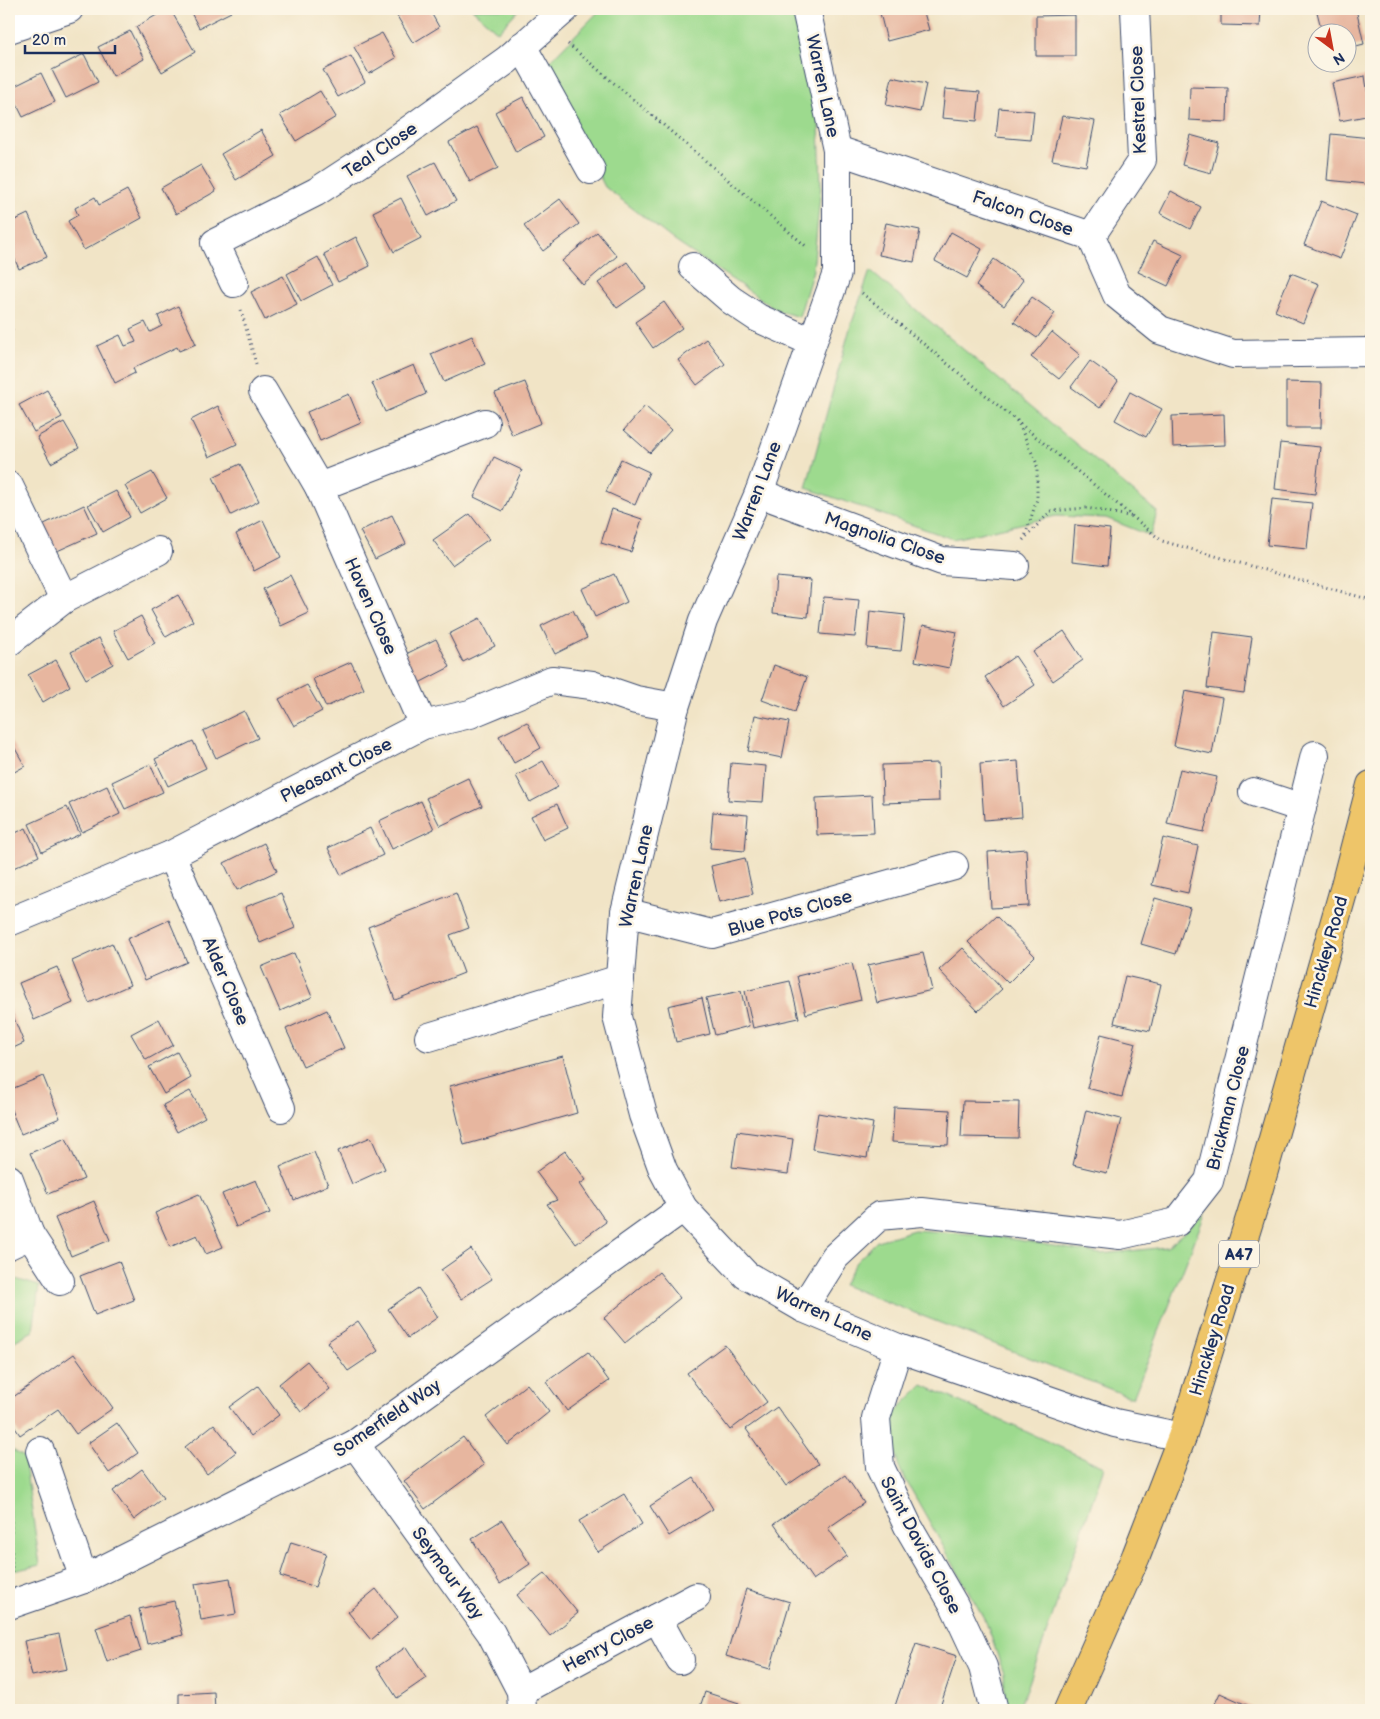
<svg xmlns="http://www.w3.org/2000/svg" width="1380" height="1719" viewBox="0 0 1380 1719" font-family="'Balsamiq Sans',sans-serif">
<rect width="100%" height="100%" fill="#fcf5e5"/>
<filter id="ink" filterUnits="userSpaceOnUse"><feTurbulence type="fractalNoise" baseFrequency=".02" numOctaves="2"/><feDisplacementMap in="SourceGraphic" scale="10" xChannelSelector="R" yChannelSelector="G"/><feConvolveMatrix kernelMatrix="1 2 1 2 8 2 1 2 1" color-interpolation-filters="sRGB"/></filter>
<filter id="wash" filterUnits="userSpaceOnUse"><feTurbulence type="fractalNoise" baseFrequency=".0096" numOctaves="4" result="noise"/><feDisplacementMap in="SourceGraphic" scale="20" xChannelSelector="R" yChannelSelector="G"/><feGaussianBlur stdDeviation="1.12" result="paint"/><feColorMatrix in="noise" values="0 0 0 0 0 0 0 0 0 0 0 0 0 0 0 0 0 1.4 0 .05"/><feComposite in="paint" operator="in"/></filter>
<g filter="url(#wash)">
<rect width="100%" height="100%" fill="#f1e4c6"/>
<g fill="#9dda8e" stroke="#5c8476">
<path d="M 472,9 L 519,9 L 498,32 Z"/>
<path d="M 601,9 L 792,9 L 819,124 L 821,186 L 813,270 L 799,317 L 779,311 L 676,242 L 605,187 L 544,67 Z"/>
<path d="M 870,271 L 1157,512 L 1151,536 L 1106,518 L 1056,516 L 953,539 L 806,488 L 850,328 Z"/>
<path d="M 1205,1214 L 1133,1398 L 843,1285 L 856,1262 L 877,1241 L 914,1230 L 988,1235 L 1101,1254 L 1167,1247 Z"/>
<path d="M 9,1277 L 39,1286 L 33,1331 L 9,1344 Z"/>
<path d="M 923,1385 L 1104,1467 L 1027,1689 L 1017,1710 L 1006,1710 L 1004,1674 L 986,1622 L 899,1468 L 888,1419 Z"/>
<path d="M 9,1448 L 24,1457 L 40,1565 L 9,1572 Z"/>
</g>
<g id="blocks">
<g fill="#e7b69f">
<path d="M 167,9 L 170,9 L 195,52 L 162,72 L 136,27 Z"/>
<path d="M 189,9 L 229,9 L 231,12 L 199,28 Z"/>
<path d="M 411,9 L 429,9 L 439,27 L 413,43 L 397,16 Z"/>
<path d="M 879,9 L 923,9 L 929,30 L 887,41 Z"/>
<path d="M 1164,9 L 1194,9 L 1194,14 L 1164,12 Z"/>
<path d="M 1221,9 L 1261,9 L 1260,26 L 1221,25 Z"/>
<path d="M 1328,9 L 1356,9 L 1364,44 L 1348,48 L 1348,32 L 1322,32 L 1317,12 Z"/>
<path d="M 1075,15 L 1075,56 L 1036,56 L 1036,16 Z"/>
<path d="M 130,31 L 144,59 L 113,76 L 98,47 Z"/>
<path d="M 382,33 L 396,58 L 369,74 L 354,47 Z"/>
<path d="M 84,54 L 98,82 L 66,98 L 52,70 Z"/>
<path d="M 351,56 L 365,82 L 338,97 L 323,70 Z"/>
<path d="M 41,73 L 55,102 L 23,117 L 9,89 Z"/>
<path d="M 1365,76 L 1371,115 L 1340,121 L 1332,83 Z"/>
<path d="M 892,77 L 926,84 L 920,112 L 886,105 Z"/>
<path d="M 1190,87 L 1228,88 L 1227,122 L 1189,120 Z"/>
<path d="M 945,89 L 980,92 L 977,121 L 942,118 Z"/>
<path d="M 320,91 L 336,117 L 296,141 L 280,115 Z"/>
<path d="M 523,97 L 544,137 L 516,152 L 495,112 Z"/>
<path d="M 999,108 L 1034,111 L 1031,140 L 996,137 Z"/>
<path d="M 1062,116 L 1095,121 L 1086,166 L 1052,160 Z"/>
<path d="M 477,127 L 498,168 L 470,182 L 449,142 Z"/>
<path d="M 261,130 L 276,156 L 236,180 L 221,154 Z"/>
<path d="M 1331,134 L 1371,138 L 1366,184 L 1327,180 Z"/>
<path d="M 1190,135 L 1219,143 L 1211,173 L 1182,165 Z"/>
<path d="M 435,162 L 456,201 L 428,216 L 407,176 Z"/>
<path d="M 201,165 L 216,191 L 176,214 L 161,188 Z"/>
<path d="M 127,190 L 142,218 L 84,250 L 68,221 L 78,215 L 75,208 L 95,197 L 99,205 Z"/>
<path d="M 1171,191 L 1201,207 L 1190,229 L 1160,213 Z"/>
<path d="M 401,198 L 421,238 L 394,252 L 373,212 Z"/>
<path d="M 560,199 L 579,224 L 543,251 L 524,226 Z"/>
<path d="M 1321,201 L 1357,215 L 1340,259 L 1304,245 Z"/>
<path d="M 28,214 L 47,257 L 19,269 L 9,246 L 9,223 Z"/>
<path d="M 886,223 L 920,230 L 914,262 L 879,255 Z"/>
<path d="M 597,232 L 617,256 L 583,285 L 562,261 Z"/>
<path d="M 951,232 L 982,249 L 967,278 L 935,261 Z"/>
<path d="M 356,237 L 370,266 L 338,282 L 324,254 Z"/>
<path d="M 1153,241 L 1183,255 L 1168,286 L 1138,272 Z"/>
<path d="M 318,257 L 332,285 L 301,301 L 287,274 Z"/>
<path d="M 994,259 L 1023,280 L 1004,306 L 976,286 Z"/>
<path d="M 627,262 L 646,288 L 617,308 L 598,283 Z"/>
<path d="M 1291,273 L 1319,284 L 1303,323 L 1275,311 Z"/>
<path d="M 283,276 L 297,304 L 265,320 L 251,292 Z"/>
<path d="M 1032,297 L 1055,313 L 1037,338 L 1014,322 Z"/>
<path d="M 664,302 L 682,328 L 653,348 L 635,322 Z"/>
<path d="M 178,306 L 196,344 L 179,351 L 177,347 L 133,368 L 135,373 L 115,383 L 97,346 L 120,335 L 125,346 L 136,342 L 130,329 L 145,322 L 150,332 L 162,326 L 158,316 Z"/>
<path d="M 9,320 L 13,330 L 9,332 Z"/>
<path d="M 1052,332 L 1080,355 L 1059,379 L 1031,357 Z"/>
<path d="M 472,336 L 485,364 L 444,382 L 431,354 Z"/>
<path d="M 706,339 L 725,364 L 697,385 L 678,360 Z"/>
<path d="M 1090,361 L 1118,381 L 1100,408 L 1071,387 Z"/>
<path d="M 414,365 L 426,394 L 385,412 L 372,383 Z"/>
<path d="M 525,382 L 541,423 L 512,435 L 495,393 Z"/>
<path d="M 1286,382 L 1322,383 L 1321,428 L 1286,428 Z"/>
<path d="M 47,390 L 62,417 L 34,432 L 19,405 Z"/>
<path d="M 1130,392 L 1162,409 L 1146,437 L 1115,420 Z"/>
<path d="M 349,394 L 361,423 L 320,441 L 307,412 Z"/>
<path d="M 218,406 L 237,444 L 209,457 L 191,420 Z"/>
<path d="M 645,406 L 671,430 L 650,453 L 624,430 Z"/>
<path d="M 1224,414 L 1225,445 L 1173,447 L 1172,416 Z"/>
<path d="M 64,422 L 79,448 L 51,463 L 37,437 Z"/>
<path d="M 1280,443 L 1320,447 L 1315,494 L 1275,489 Z"/>
<path d="M 494,457 L 522,470 L 503,511 L 474,497 Z"/>
<path d="M 621,459 L 649,472 L 635,505 L 606,492 Z"/>
<path d="M 240,464 L 259,501 L 231,515 L 213,477 Z"/>
<path d="M 152,472 L 167,498 L 140,513 L 125,486 Z"/>
<path d="M 116,491 L 130,517 L 103,532 L 88,505 Z"/>
<path d="M 1272,499 L 1312,503 L 1307,549 L 1267,545 Z"/>
<path d="M 84,505 L 97,533 L 55,552 L 42,525 Z"/>
<path d="M 612,509 L 642,519 L 631,552 L 601,543 Z"/>
<path d="M 470,514 L 489,539 L 452,565 L 433,540 Z"/>
<path d="M 392,515 L 406,544 L 375,559 L 360,531 Z"/>
<path d="M 263,520 L 281,557 L 254,571 L 236,534 Z"/>
<path d="M 1075,525 L 1110,529 L 1107,566 L 1072,562 Z"/>
<path d="M 614,574 L 627,602 L 595,617 L 582,589 Z"/>
<path d="M 290,575 L 309,613 L 281,626 L 263,589 Z"/>
<path d="M 776,577 L 811,580 L 808,617 L 773,613 Z"/>
<path d="M 178,595 L 193,621 L 166,637 L 151,610 Z"/>
<path d="M 824,597 L 859,600 L 855,637 L 820,634 Z"/>
<path d="M 573,610 L 587,638 L 555,654 L 541,626 Z"/>
<path d="M 870,611 L 905,615 L 901,651 L 867,648 Z"/>
<path d="M 141,616 L 155,643 L 128,658 L 113,631 Z"/>
<path d="M 480,618 L 495,646 L 463,662 L 449,634 Z"/>
<path d="M 923,625 L 957,632 L 949,668 L 915,661 Z"/>
<path d="M 1064,631 L 1083,660 L 1053,681 L 1033,652 Z"/>
<path d="M 1214,632 L 1252,637 L 1244,693 L 1207,688 Z"/>
<path d="M 99,638 L 113,664 L 86,679 L 71,652 Z"/>
<path d="M 436,639 L 450,667 L 419,683 L 404,655 Z"/>
<path d="M 1015,656 L 1035,685 L 1004,706 L 985,677 Z"/>
<path d="M 56,660 L 70,686 L 43,702 L 28,675 Z"/>
<path d="M 351,662 L 364,689 L 326,707 L 313,679 Z"/>
<path d="M 774,665 L 807,677 L 795,712 L 762,700 Z"/>
<path d="M 307,685 L 322,711 L 294,726 L 279,699 Z"/>
<path d="M 1185,691 L 1222,698 L 1212,754 L 1174,746 Z"/>
<path d="M 244,711 L 258,738 L 216,758 L 203,731 Z"/>
<path d="M 755,715 L 789,722 L 782,758 L 748,751 Z"/>
<path d="M 527,722 L 541,748 L 514,763 L 499,736 Z"/>
<path d="M 9,738 L 25,766 L 9,775 Z"/>
<path d="M 193,741 L 206,768 L 168,786 L 155,759 Z"/>
<path d="M 543,761 L 558,787 L 530,802 L 516,776 Z"/>
<path d="M 1018,761 L 1022,817 L 984,820 L 980,764 Z"/>
<path d="M 731,763 L 766,766 L 763,802 L 728,800 Z"/>
<path d="M 938,763 L 939,801 L 883,803 L 882,765 Z"/>
<path d="M 150,764 L 163,792 L 125,809 L 112,782 Z"/>
<path d="M 1180,769 L 1217,777 L 1204,832 L 1167,824 Z"/>
<path d="M 468,778 L 482,806 L 440,826 L 426,798 Z"/>
<path d="M 107,786 L 120,814 L 82,832 L 69,804 Z"/>
<path d="M 872,795 L 874,833 L 817,835 L 816,798 Z"/>
<path d="M 421,801 L 434,829 L 392,849 L 379,821 Z"/>
<path d="M 557,804 L 568,828 L 543,840 L 531,816 Z"/>
<path d="M 67,807 L 80,834 L 42,852 L 29,824 Z"/>
<path d="M 713,812 L 748,815 L 745,851 L 710,848 Z"/>
<path d="M 26,828 L 39,856 L 9,870 L 9,836 Z"/>
<path d="M 370,828 L 383,855 L 341,875 L 328,848 Z"/>
<path d="M 1163,838 L 1198,846 L 1188,893 L 1152,885 Z"/>
<path d="M 264,843 L 277,871 L 237,890 L 224,863 Z"/>
<path d="M 1026,849 L 1029,906 L 991,908 L 988,852 Z"/>
<path d="M 745,858 L 753,894 L 719,902 L 711,866 Z"/>
<path d="M 281,893 L 295,928 L 260,943 L 245,907 Z"/>
<path d="M 456,893 L 469,928 L 450,935 L 464,973 L 395,1000 L 368,927 Z"/>
<path d="M 1155,898 L 1190,908 L 1176,954 L 1141,944 Z"/>
<path d="M 996,916 L 1035,956 L 1008,983 L 968,942 Z"/>
<path d="M 169,920 L 187,962 L 145,980 L 127,939 Z"/>
<path d="M 112,943 L 130,985 L 89,1003 L 72,961 Z"/>
<path d="M 963,948 L 1002,989 L 978,1011 L 939,970 Z"/>
<path d="M 294,953 L 312,997 L 280,1011 L 261,967 Z"/>
<path d="M 923,953 L 932,990 L 877,1003 L 868,965 Z"/>
<path d="M 852,963 L 861,1000 L 806,1014 L 797,976 Z"/>
<path d="M 57,967 L 73,1003 L 34,1020 L 19,983 Z"/>
<path d="M 1125,976 L 1161,984 L 1150,1031 L 1114,1023 Z"/>
<path d="M 790,981 L 799,1018 L 753,1028 L 745,991 Z"/>
<path d="M 741,991 L 749,1026 L 715,1035 L 706,998 Z"/>
<path d="M 702,998 L 710,1034 L 676,1042 L 668,1006 Z"/>
<path d="M 9,1006 L 24,1043 L 9,1050 Z"/>
<path d="M 327,1010 L 344,1048 L 303,1066 L 286,1029 Z"/>
<path d="M 159,1019 L 173,1045 L 146,1060 L 131,1034 Z"/>
<path d="M 1101,1034 L 1136,1043 L 1122,1097 L 1087,1088 Z"/>
<path d="M 177,1052 L 191,1078 L 164,1094 L 149,1067 Z"/>
<path d="M 563,1056 L 577,1113 L 464,1145 L 450,1086 Z"/>
<path d="M 43,1076 L 60,1118 L 21,1134 L 9,1105 L 9,1090 Z"/>
<path d="M 190,1091 L 205,1117 L 177,1132 L 163,1105 Z"/>
<path d="M 963,1101 L 1019,1102 L 1018,1138 L 961,1137 Z"/>
<path d="M 894,1107 L 950,1110 L 948,1145 L 892,1142 Z"/>
<path d="M 1086,1110 L 1121,1119 L 1107,1173 L 1073,1165 Z"/>
<path d="M 818,1113 L 873,1123 L 867,1158 L 812,1149 Z"/>
<path d="M 737,1131 L 793,1139 L 788,1174 L 732,1167 Z"/>
<path d="M 371,1137 L 385,1169 L 352,1184 L 338,1151 Z"/>
<path d="M 66,1138 L 84,1179 L 48,1194 L 30,1153 Z"/>
<path d="M 565,1151 L 586,1180 L 580,1184 L 606,1222 L 576,1244 L 547,1204 L 557,1200 L 536,1172 Z"/>
<path d="M 314,1152 L 328,1185 L 294,1200 L 280,1167 Z"/>
<path d="M 256,1180 L 270,1213 L 236,1227 L 222,1194 Z"/>
<path d="M 199,1194 L 223,1247 L 206,1254 L 197,1235 L 170,1247 L 155,1213 Z"/>
<path d="M 94,1201 L 110,1240 L 71,1256 L 55,1218 Z"/>
<path d="M 471,1249 L 492,1279 L 461,1299 L 441,1270 Z"/>
<path d="M 119,1261 L 134,1300 L 95,1315 L 80,1276 Z"/>
<path d="M 659,1272 L 680,1298 L 625,1343 L 604,1318 Z"/>
<path d="M 418,1288 L 438,1317 L 408,1338 L 388,1309 Z"/>
<path d="M 358,1321 L 378,1351 L 348,1371 L 327,1342 Z"/>
<path d="M 725,1345 L 767,1402 L 730,1430 L 687,1373 Z"/>
<path d="M 588,1352 L 609,1381 L 567,1411 L 546,1382 Z"/>
<path d="M 74,1354 L 113,1408 L 76,1434 L 58,1409 L 20,1435 L 9,1419 L 9,1400 Z"/>
<path d="M 307,1361 L 330,1389 L 301,1412 L 279,1384 Z"/>
<path d="M 527,1384 L 549,1412 L 508,1445 L 486,1417 Z"/>
<path d="M 258,1386 L 279,1415 L 251,1436 L 229,1407 Z"/>
<path d="M 777,1407 L 818,1464 L 786,1486 L 746,1429 Z"/>
<path d="M 117,1423 L 138,1453 L 109,1473 L 88,1443 Z"/>
<path d="M 214,1424 L 236,1452 L 207,1474 L 185,1447 Z"/>
<path d="M 463,1437 L 484,1465 L 425,1509 L 404,1481 Z"/>
<path d="M 142,1469 L 163,1498 L 134,1520 L 113,1491 Z"/>
<path d="M 845,1475 L 864,1503 L 828,1528 L 847,1556 L 813,1580 L 774,1524 Z"/>
<path d="M 694,1478 L 713,1509 L 669,1536 L 650,1506 Z"/>
<path d="M 624,1494 L 642,1524 L 598,1552 L 579,1521 Z"/>
<path d="M 502,1520 L 530,1564 L 500,1584 L 472,1539 Z"/>
<path d="M 291,1542 L 326,1553 L 315,1587 L 280,1576 Z"/>
<path d="M 545,1573 L 578,1613 L 550,1636 L 517,1595 Z"/>
<path d="M 230,1578 L 236,1614 L 201,1620 L 195,1584 Z"/>
<path d="M 376,1589 L 398,1617 L 371,1640 L 348,1612 Z"/>
<path d="M 746,1589 L 790,1602 L 770,1669 L 726,1656 Z"/>
<path d="M 174,1601 L 183,1635 L 147,1644 L 139,1609 Z"/>
<path d="M 130,1616 L 141,1651 L 107,1662 L 96,1628 Z"/>
<path d="M 59,1634 L 67,1669 L 32,1676 L 24,1641 Z"/>
<path d="M 916,1643 L 957,1656 L 939,1710 L 908,1710 L 895,1706 Z"/>
<path d="M 406,1647 L 426,1678 L 397,1698 L 377,1667 Z"/>
<path d="M 214,1692 L 215,1710 L 179,1710 L 179,1694 Z"/>
<path d="M 705,1692 L 739,1703 L 737,1710 L 699,1710 Z"/>
<path d="M 1220,1693 L 1258,1710 L 1212,1710 Z"/>
<path d="M 575,1707 L 608,1708 L 608,1710 L 575,1710 Z"/>
</g>
</g>
</g>
<g filter="url(#ink)">
<use href="#blocks" fill-opacity="0" stroke="#3b4a6e" stroke-width="1"/>
<g fill="none" stroke-linecap="round" stroke-linejoin="round">
<g stroke="#3b4a6e" stroke-width="30">
<g id="minor">
<path d="M 806,9 L 837,150 L 837,273 L 759,493 L 703,621 L 675,707 L 625,912 L 617,1017 L 643,1115 L 663,1170 L 683,1208 L 746,1275 L 803,1308 L 898,1348 L 1115,1423 L 1182,1437"/>
<path d="M 9,29 L 69,9"/>
<path d="M 522,46 L 591,170"/>
<path d="M 837,150 L 1091,236 L 1117,295 L 1160,330 L 1233,354 L 1371,352"/>
<path d="M 1091,236 L 1142,160 L 1135,9"/>
<path d="M 693,267 L 731,300 L 758,318 L 812,342"/>
<path d="M 234,283 L 215,243 L 316,192 L 394,141 L 507,60 L 565,9"/>
<path d="M 263,391 L 319,487 L 423,725"/>
<path d="M 9,486 L 64,599"/>
<path d="M 319,487 L 485,423"/>
<path d="M 759,493 L 942,561 L 1015,566"/>
<path d="M 9,642 L 64,599 L 158,551"/>
<path d="M 1253,792 L 1302,808"/>
<path d="M 171,855 L 281,1108"/>
<path d="M 625,912 L 712,934 L 954,866"/>
<path d="M 9,922 L 171,855 L 423,725 L 470,714 L 552,680 L 592,685 L 636,700 L 675,707"/>
<path d="M 429,1037 L 620,979"/>
<path d="M 9,1179 L 30,1235 L 9,1245"/>
<path d="M 30,1235 L 60,1281"/>
<path d="M 803,1308 L 835,1257 L 879,1216 L 922,1212 L 1120,1235 L 1177,1222 L 1209,1181 L 1315,755"/>
<path d="M 898,1348 L 876,1418 L 880,1467 L 908,1526 L 954,1605 L 983,1667 L 994,1710"/>
<path d="M 355,1444 L 491,1633 L 521,1691 L 522,1710"/>
<path d="M 40,1451 L 84,1579"/>
<path d="M 9,1605 L 84,1579 L 355,1444 L 683,1208"/>
<path d="M 657,1618 L 680,1660"/>
<path d="M 521,1691 L 696,1597"/>
</g>
</g>
<g stroke="#3b4a6e" stroke-width="30">
<path id="major" d="M 1068,1710 L 1136,1556 L 1182,1437 L 1255,1202 L 1344,889 L 1371,785"/>
</g>
<g stroke="#3b4a6e" stroke-width="3" stroke-dasharray="1 4" stroke-linecap="butt">
<path d="M 568,44 L 807,247"/>
<path d="M 862,293 L 1162,541 L 1371,600"/>
<path d="M 241,310 L 256,364"/>
<path d="M 1017,420 L 1037,464 L 1037,499 L 1025,537"/>
<path d="M 1023,540 L 1051,511 L 1087,508 L 1134,517"/>
<path d="M 9,1497 L 11,1502 L 12,1574"/>
</g>
<use href="#minor" stroke="#fff" stroke-width="28"/>
<use href="#major" stroke="#eec569" stroke-width="28"/>
</g>
</g>
<g text-anchor="middle" stroke-width="5" stroke-linejoin="round" paint-order="stroke">
<rect fill="#fcf5e5" stroke="#5e6a86" stroke-width="1" x="1219" y="1240.5" width="40" height="27" rx="4"/>
<g font-size="16" font-weight="bold" fill="#1b2f5e">
<text x="1239" y="1260">A47</text>
</g>
<g font-size="18" fill="#1b2f5e" stroke="#fcf5e5">
<text transform="translate(823 86) rotate(78)" y="6">Warren Lane</text>
<text transform="translate(1138 100) rotate(-92)" y="6">Kestrel Close</text>
<text transform="translate(380 150) rotate(-34)" y="6">Teal Close</text>
<text transform="translate(1023 213) rotate(19)" y="6">Falcon Close</text>
<text transform="translate(757 491) rotate(-69)" y="6">Warren Lane</text>
<text transform="translate(885 538) rotate(19)" y="6">Magnolia Close</text>
<text transform="translate(371 606) rotate(66)" y="6">Haven Close</text>
<text transform="translate(336 770) rotate(-27)" y="6">Pleasant Close</text>
<text transform="translate(636 876) rotate(-78)" y="6">Warren Lane</text>
<text transform="translate(790 913) rotate(-16)" y="6">Blue Pots Close</text>
<text transform="translate(1326 952) rotate(-74)" y="6">Hinckley Road</text>
<text transform="translate(226 981) rotate(67)" y="6">Alder Close</text>
<text transform="translate(1228 1108) rotate(-76)" y="6">Brickman Close</text>
<text transform="translate(824 1314) rotate(25)" y="6">Warren Lane</text>
<text transform="translate(1212 1340) rotate(-73)" y="6">Hinckley Road</text>
<text transform="translate(387 1418) rotate(-34)" y="6">Somerfield Way</text>
<text transform="translate(921 1545) rotate(62)" y="6">Saint Davids Close</text>
<text transform="translate(448 1573) rotate(54)" y="6">Seymour Way</text>
<text transform="translate(608 1644) rotate(-28)" y="6">Henry Close</text>
</g>
</g>
<rect width="1380" height="1719" fill="none" stroke="#fcf5e5" stroke-width="30"/>
<g transform="translate(1332 48) rotate(148)"><circle r="24" fill="#fcf5e5" stroke="#a2a6af"/>
<path d="M0-4L9 19L0 12L-9 19Z" fill="#c8321e"/>
<text y="-8" font-size="14" font-weight="bold" text-anchor="middle" fill="#1b2f5e">N</text>
</g>
<path d="M25 45v8h90v-8" fill="none" stroke="#1b2f5e" stroke-width="2.5"/>
<text x="32" y="45" font-size="15" fill="#1b2f5e" stroke="#fcf5e5" stroke-width="4" paint-order="stroke">20 m</text>
</svg>
